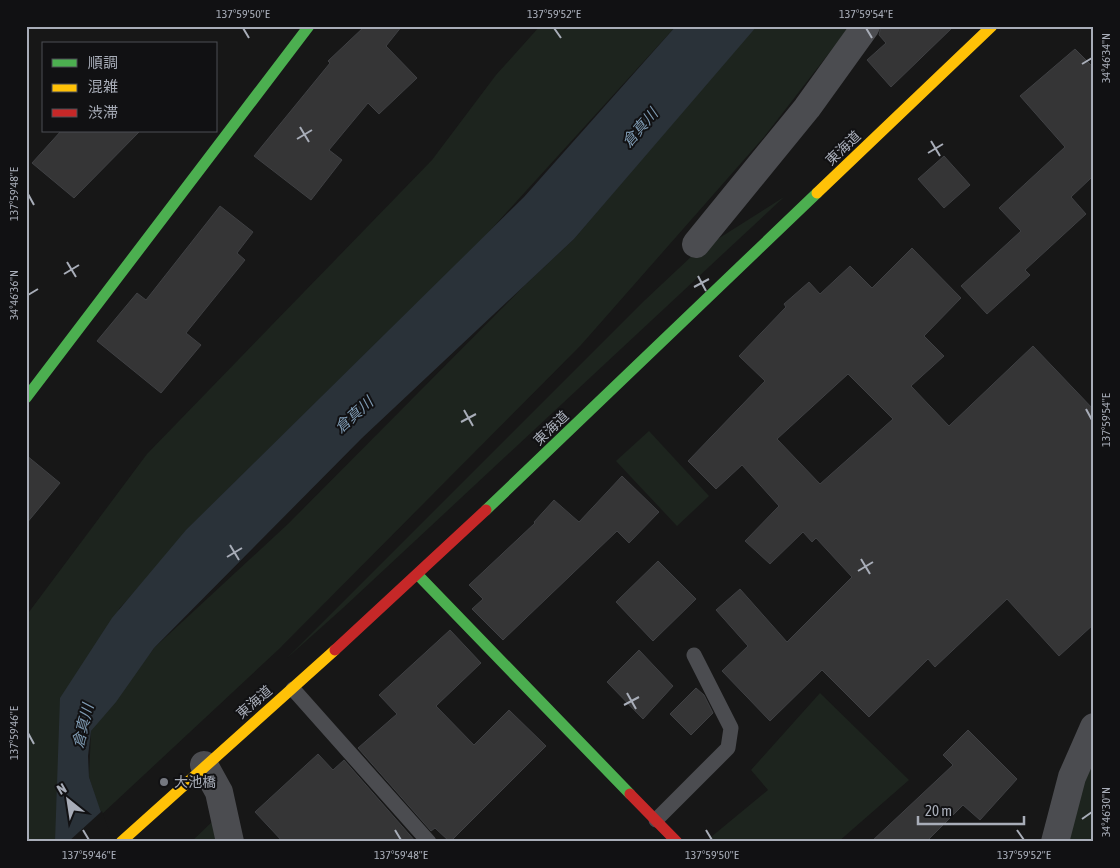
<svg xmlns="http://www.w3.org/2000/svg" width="1120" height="868" viewBox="0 0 1120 868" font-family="'Asap Condensed','Noto Sans JP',sans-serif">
<rect width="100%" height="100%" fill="#171717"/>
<g fill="#1d241e">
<path d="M 540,26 L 676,26 L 486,235 L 227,490 L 119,609 L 57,842 L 26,842 L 26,616 L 147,454 L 432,160 L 496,75 Z"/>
<path d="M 755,26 L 850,26 L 764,137 L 581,345 L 279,649 L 101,815 L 89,777 L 91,731 L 154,648 L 289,523 L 525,285 L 574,239 Z"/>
<path d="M 784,197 L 343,608 L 287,658 L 644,301 L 694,254 Z"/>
<path d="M 649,431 L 709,496 L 677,526 L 616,461 Z"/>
<path d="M 820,693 L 909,780 L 838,842 L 705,842 L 768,790 L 751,770 Z"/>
<path d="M 1094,727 L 1094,842 L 1055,842 Z"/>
<path d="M 215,819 L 221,842 L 191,842 Z"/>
</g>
<path fill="#2a3239" d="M 676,26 L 757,26 L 574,239 L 362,438 L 154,648 L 116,702 L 91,731 L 88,756 L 89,777 L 111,842 L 55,842 L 60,698 L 112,618 L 186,530 L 524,197 Z"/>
<path fill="#171717" d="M 102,811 L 113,842 L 68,842 Z"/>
<g fill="#353536" stroke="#3f4043" fill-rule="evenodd">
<path d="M 365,26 L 402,26 L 386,46 L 417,78 L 379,114 L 368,103 L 329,150 L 342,160 L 311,200 L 254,156 L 330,63 L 328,61 Z"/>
<path d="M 881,26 L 954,26 L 891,87 L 867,60 L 886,43 L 879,35 Z"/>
<path d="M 1075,49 L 1094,68 L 1094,181 L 1091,178 L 1071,197 L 1086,214 L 1025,270 L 1030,275 L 987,314 L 961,286 L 1021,231 L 999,208 L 1065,147 L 1020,96 Z"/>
<path d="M 61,131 L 140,131 L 74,198 L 32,163 Z"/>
<path d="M 944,156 L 970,185 L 944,208 L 918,179 Z"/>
<path d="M 220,206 L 253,232 L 237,253 L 245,260 L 186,333 L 201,345 L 161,393 L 97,341 L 137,293 L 146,300 Z"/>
<path d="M 912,248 L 961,298 L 924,336 L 944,356 L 911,386 L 949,426 L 1033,346 L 1094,410 L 1094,624 L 1059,656 L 1007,599 L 935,667 L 928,659 L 869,717 L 822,670 L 770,721 L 722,671 L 748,646 L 716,610 L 740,589 L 787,642 L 852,577 L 816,538 L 812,542 L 803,532 L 770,564 L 745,541 L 779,506 L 742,465 L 716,489 L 688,461 L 765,381 L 739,356 L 786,307 L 784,304 L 809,282 L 820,294 L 850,266 L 872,288 ZM 848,374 L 893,419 L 820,484 L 777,439 Z"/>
<path d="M 26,455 L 60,483 L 26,524 Z"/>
<path d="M 622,476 L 659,512 L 629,543 L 617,531 L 503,640 L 472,609 L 483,599 L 469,585 L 535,523 L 534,522 L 554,500 L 579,522 Z"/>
<path d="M 658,561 L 696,599 L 653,641 L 616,602 Z"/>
<path d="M 450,630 L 481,663 L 436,706 L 474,745 L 509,710 L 546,746 L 450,842 L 435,828 L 431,831 L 358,748 L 397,714 L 379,695 Z"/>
<path d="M 639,650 L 673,686 L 643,719 L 607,682 Z"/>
<path d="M 696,688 L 704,695 L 713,713 L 691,735 L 670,714 Z"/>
<path d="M 968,730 L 1017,779 L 980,820 L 963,805 L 926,842 L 871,842 L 953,765 L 943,755 Z"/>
<path d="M 318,754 L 333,770 L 344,760 L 416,842 L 283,842 L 255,812 Z"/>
</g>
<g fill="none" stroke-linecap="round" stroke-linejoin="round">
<g stroke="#4b4c50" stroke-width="15">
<path d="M 293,689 L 429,842"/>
<path d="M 656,820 L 728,748 L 731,728 L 694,655"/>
</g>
<g stroke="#4b4c50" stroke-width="28">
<path d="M 696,244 L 807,108 L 866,26"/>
<path d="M 204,765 L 219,792 L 230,842"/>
<path d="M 1055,842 L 1072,777 L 1094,727"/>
</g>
<g stroke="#4caf50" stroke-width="11">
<path d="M 26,398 L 309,26"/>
<path d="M 486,510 L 817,193"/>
<path d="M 418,575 L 630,794"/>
</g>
<g stroke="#ffc107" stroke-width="11">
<path d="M 817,193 L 992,26"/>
<path d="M 121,842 L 335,650"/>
</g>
<g stroke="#c62828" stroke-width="11">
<path d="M 335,650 L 486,510"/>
<path d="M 630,794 L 677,842"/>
</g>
</g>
<path fill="none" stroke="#a8adb8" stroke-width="2" d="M 243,28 L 249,38M 554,28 L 561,38M 866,28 L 872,38M 1082,64 L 1092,58M 300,127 L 309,142M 297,139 L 312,130M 931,141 L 940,156M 928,153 L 943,144M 28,194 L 34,205M 67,262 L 76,277M 64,274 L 79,265M 698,276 L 706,291M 694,287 L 709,279M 28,295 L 38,289M 1086,409 L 1092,420M 464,410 L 473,426M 461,422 L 476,414M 230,545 L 239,560M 227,557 L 242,548M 861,559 L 870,574M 858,571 L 873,562M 627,693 L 636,709M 624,705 L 639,697M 28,733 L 34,744M 1082,819 L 1092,812M 83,830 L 89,840M 395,830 L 401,840M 706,830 L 712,840M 1017,830 L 1024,840"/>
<circle fill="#757880" stroke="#111113" stroke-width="2" cx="164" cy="782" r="5"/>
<g text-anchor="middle" stroke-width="4" stroke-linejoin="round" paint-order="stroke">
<g font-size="14" fill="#a8adb8" stroke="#111113">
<text transform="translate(843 148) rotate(-44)" y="5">東海道</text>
<text transform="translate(551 428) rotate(-44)" y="5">東海道</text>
<text transform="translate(254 702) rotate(-41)" y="5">東海道</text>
</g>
<g font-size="14" fill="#a8adb8" stroke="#111113" text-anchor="start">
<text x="174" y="787">大池橋</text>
</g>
<g font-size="15" font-style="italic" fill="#7f9bb3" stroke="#111113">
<text transform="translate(640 128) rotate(-49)" y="5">倉真川</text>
<text transform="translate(354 415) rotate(-42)" y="5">倉真川</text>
<text transform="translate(83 726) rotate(-76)" y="5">倉真川</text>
</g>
</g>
<rect width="1120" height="868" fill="none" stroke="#111113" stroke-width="55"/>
<rect x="42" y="42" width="175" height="90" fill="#111113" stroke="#4d4f55"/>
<rect x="52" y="59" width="25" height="8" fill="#4caf50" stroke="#4d4f55"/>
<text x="88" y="68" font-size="15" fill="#a8adb8">順調</text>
<rect x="52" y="84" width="25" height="8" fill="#ffc107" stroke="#4d4f55"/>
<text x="88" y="92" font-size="15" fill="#a8adb8">混雑</text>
<rect x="52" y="109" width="25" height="8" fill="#c62828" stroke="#4d4f55"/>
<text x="88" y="118" font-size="15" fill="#a8adb8">渋滞</text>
<g transform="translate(68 800) rotate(330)" stroke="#111113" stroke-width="4" paint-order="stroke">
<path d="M0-4L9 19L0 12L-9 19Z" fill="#a8adb8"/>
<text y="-8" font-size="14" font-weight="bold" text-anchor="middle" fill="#a8adb8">N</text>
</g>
<path d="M918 816v8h106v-8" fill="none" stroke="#a8adb8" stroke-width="2.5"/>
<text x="925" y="816" font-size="15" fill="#a8adb8" stroke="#111113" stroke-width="4" paint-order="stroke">20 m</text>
<rect x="28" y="28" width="1064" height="812" fill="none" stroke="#a8adb8" stroke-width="2"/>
<g font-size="12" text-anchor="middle" fill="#a8adb8">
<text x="243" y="18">137°59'50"E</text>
<text x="554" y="18">137°59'52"E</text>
<text x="866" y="18">137°59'54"E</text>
<text transform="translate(1106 58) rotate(-90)" y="4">34°46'34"N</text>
<text transform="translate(14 194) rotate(-90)" y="4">137°59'48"E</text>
<text transform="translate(14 295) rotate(-90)" y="4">34°46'36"N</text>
<text transform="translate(1106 420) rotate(-90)" y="4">137°59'54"E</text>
<text transform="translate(14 733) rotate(-90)" y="4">137°59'46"E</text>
<text transform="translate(1106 812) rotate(-90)" y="4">34°46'30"N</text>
<text x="89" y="859">137°59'46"E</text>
<text x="401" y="859">137°59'48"E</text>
<text x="712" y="859">137°59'50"E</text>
<text x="1024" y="859">137°59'52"E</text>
</g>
</svg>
